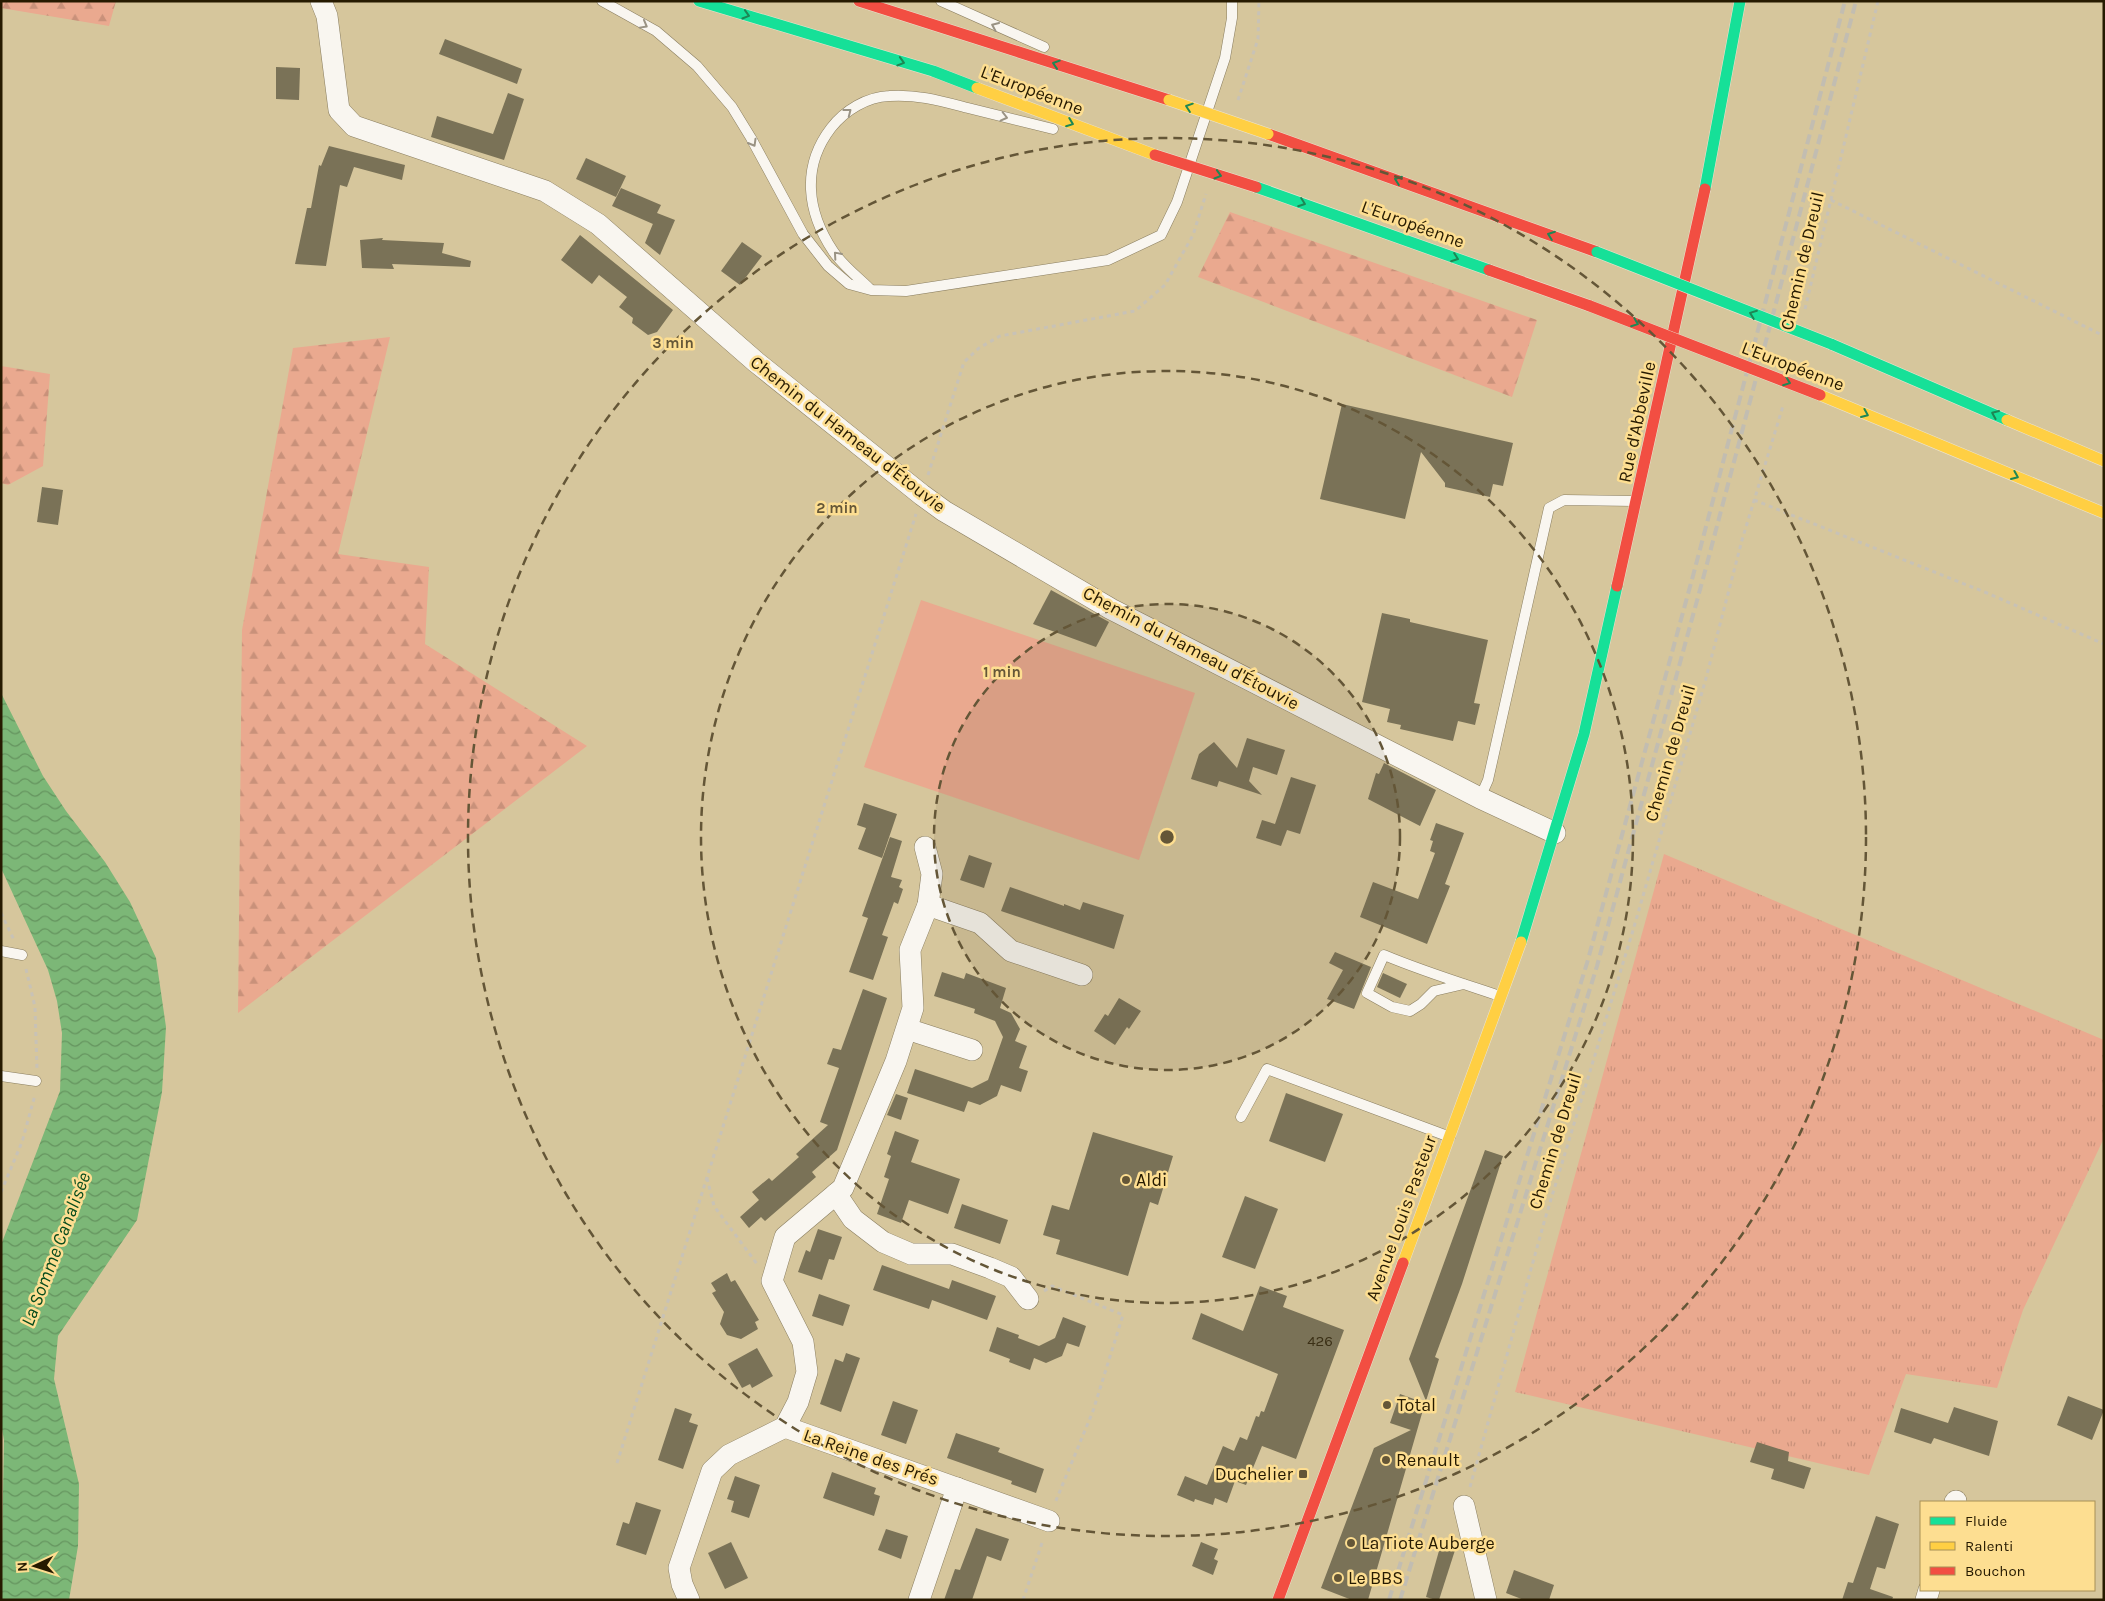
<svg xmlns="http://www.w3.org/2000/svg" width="2105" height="1601" viewBox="0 0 2105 1601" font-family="Karla,sans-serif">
<defs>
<pattern id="grass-tufts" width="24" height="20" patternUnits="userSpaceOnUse" patternTransform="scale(1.25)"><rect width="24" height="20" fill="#eaa98f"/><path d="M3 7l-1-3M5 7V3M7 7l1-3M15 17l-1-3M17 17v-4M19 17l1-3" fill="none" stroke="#c9917a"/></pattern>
<pattern id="forest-firs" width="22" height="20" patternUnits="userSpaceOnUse" patternTransform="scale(1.25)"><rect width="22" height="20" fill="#eaa98f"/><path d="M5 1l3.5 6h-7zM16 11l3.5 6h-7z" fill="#c9917a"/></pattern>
<pattern id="water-waves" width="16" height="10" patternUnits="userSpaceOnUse" patternTransform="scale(1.25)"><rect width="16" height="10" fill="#7cb777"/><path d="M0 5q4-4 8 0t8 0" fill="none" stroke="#65945f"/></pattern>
</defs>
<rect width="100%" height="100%" fill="#d6c69c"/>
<path fill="url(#grass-tufts)" d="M 1664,854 L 2104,1040 L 2104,1138 L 2023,1310 L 1997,1388 L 1906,1374 L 1869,1475 L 1515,1392 Z"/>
<g fill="url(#forest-firs)">
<path d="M 1,1 L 116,1 L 109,26 L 1,8 Z"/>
<path d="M 1230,212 L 1537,320 L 1512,397 L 1198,277 Z"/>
<path d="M 390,337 L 338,554 L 429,567 L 425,644 L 587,746 L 238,1013 L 242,630 L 293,348 Z"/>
<path d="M 1,366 L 50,374 L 43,466 L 8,485 L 1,483 Z"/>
</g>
<path fill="#eaa98f" d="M 921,600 L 1195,693 L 1139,860 L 864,767 Z"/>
<path fill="url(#water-waves)" d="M 1,693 L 43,776 L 66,811 L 105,862 L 130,902 L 156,958 L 166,1027 L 162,1092 L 137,1220 L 58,1336 L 54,1379 L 79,1484 L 78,1546 L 69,1600 L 1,1600 L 4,1440 L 1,1423 L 1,1245 L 60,1091 L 62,1033 L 57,1001 L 48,970 L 1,868 Z"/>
<g fill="#7a7257">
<path d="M 445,39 L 522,69 L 517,84 L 439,54 Z"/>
<path d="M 276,67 L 300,68 L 299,100 L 276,99 Z"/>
<path d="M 508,93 L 524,99 L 504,160 L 431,137 L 437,116 L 493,134 Z"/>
<path d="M 329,146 L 405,165 L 402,180 L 354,167 L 347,187 L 340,185 L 326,266 L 295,264 L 307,208 L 311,208 L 319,165 L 321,166 Z"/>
<path d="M 586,158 L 626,176 L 616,197 L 576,179 Z"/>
<path d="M 621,188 L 661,205 L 657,213 L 675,220 L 660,255 L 645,243 L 657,214 L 653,224 L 612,206 Z"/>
<path d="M 580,235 L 673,310 L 657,332 L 648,335 L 632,323 L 633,318 L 619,307 L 627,297 L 599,275 L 592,284 L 561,260 Z"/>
<path d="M 383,238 L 382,240 L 444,243 L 442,253 L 471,261 L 470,267 L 392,264 L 394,269 L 362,268 L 360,240 Z"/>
<path d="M 742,242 L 762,256 L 740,285 L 721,271 Z"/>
<path d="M 1342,404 L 1513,443 L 1503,486 L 1493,484 L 1490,497 L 1445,487 L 1445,483 L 1421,452 L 1405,519 L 1320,499 Z"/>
<path d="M 42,487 L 63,490 L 58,525 L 37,522 Z"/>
<path d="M 1051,590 L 1109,622 L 1096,647 L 1033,624 Z"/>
<path d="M 1382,613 L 1410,619 L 1410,622 L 1488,640 L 1474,703 L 1480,704 L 1475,725 L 1458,721 L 1453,741 L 1400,729 L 1401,725 L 1387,722 L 1390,709 L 1362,702 Z"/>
<path d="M 1247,738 L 1285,750 L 1277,775 L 1253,767 L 1249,781 L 1262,795 L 1219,781 L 1217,787 L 1191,779 L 1199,754 L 1214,742 L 1237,768 Z"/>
<path d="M 1384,763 L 1436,790 L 1420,826 L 1368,799 L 1376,773 L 1379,774 Z"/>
<path d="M 1291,777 L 1316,785 L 1300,834 L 1287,830 L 1281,846 L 1256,838 L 1262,820 L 1275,824 Z"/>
<path d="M 864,803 L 897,814 L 882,858 L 858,849 L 866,828 L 857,825 Z"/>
<path d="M 1436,823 L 1464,833 L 1445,884 L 1450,886 L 1427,944 L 1360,917 L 1373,882 L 1418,899 L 1435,853 L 1430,851 L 1433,841 L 1430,840 Z"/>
<path d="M 890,837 L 902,841 L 891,877 L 902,880 L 899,887 L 903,889 L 898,904 L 894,902 L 882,935 L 888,937 L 873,980 L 849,972 L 868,918 L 862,916 Z"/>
<path d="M 969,855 L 992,863 L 984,888 L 960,880 Z"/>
<path d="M 1010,887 L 1064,906 L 1064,904 L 1080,910 L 1083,902 L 1124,915 L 1114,949 L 1001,911 Z"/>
<path d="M 1335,952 L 1371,967 L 1354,1009 L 1327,999 L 1343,970 L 1329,963 Z"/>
<path d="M 942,972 L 964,979 L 966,973 L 1006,988 L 1000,1008 L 1011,1013 L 1020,1029 L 1015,1041 L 1027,1046 L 1019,1068 L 1028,1071 L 1021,1092 L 1001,1085 L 997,1096 L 980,1105 L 968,1101 L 964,1112 L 907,1093 L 915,1069 L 972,1088 L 988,1080 L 1003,1037 L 995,1021 L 974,1013 L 975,1009 L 934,996 Z"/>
<path d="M 1383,973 L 1407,984 L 1400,998 L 1377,987 Z"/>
<path d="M 863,989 L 887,998 L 837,1150 L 812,1172 L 816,1177 L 765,1221 L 761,1217 L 749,1228 L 740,1217 L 759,1200 L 752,1192 L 769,1178 L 772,1181 L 799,1157 L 796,1154 L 828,1125 L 820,1122 L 839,1068 L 827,1064 L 833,1048 L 841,1050 Z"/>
<path d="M 1119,998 L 1141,1011 L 1129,1029 L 1127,1027 L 1115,1045 L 1094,1031 L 1105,1014 L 1108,1016 Z"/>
<path d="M 1286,1093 L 1343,1114 L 1325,1162 L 1269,1141 Z"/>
<path d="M 896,1094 L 908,1098 L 901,1120 L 887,1115 Z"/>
<path d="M 895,1131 L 919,1140 L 911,1162 L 960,1179 L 948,1214 L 909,1200 L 901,1223 L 877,1214 L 889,1179 L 884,1177 L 891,1156 L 887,1154 Z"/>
<path d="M 1093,1132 L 1173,1156 L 1158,1205 L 1150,1202 L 1128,1276 L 1056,1254 L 1060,1240 L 1043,1235 L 1052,1205 L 1069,1210 Z"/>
<path d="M 1485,1150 L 1503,1156 L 1462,1284 L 1435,1357 L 1439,1359 L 1426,1401 L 1409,1359 Z"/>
<path d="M 1245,1196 L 1278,1209 L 1255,1269 L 1222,1257 Z"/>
<path d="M 962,1204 L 1008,1220 L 1000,1244 L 954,1228 Z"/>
<path d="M 818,1229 L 842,1237 L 834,1260 L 829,1259 L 822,1280 L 798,1272 L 806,1250 L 810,1252 Z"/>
<path d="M 882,1265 L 949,1289 L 952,1280 L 996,1296 L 987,1320 L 932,1300 L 929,1309 L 873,1290 Z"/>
<path d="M 727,1273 L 731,1282 L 735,1280 L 759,1320 L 755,1322 L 758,1329 L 741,1339 L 727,1335 L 720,1324 L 724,1312 L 712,1293 L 716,1291 L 711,1283 Z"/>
<path d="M 1260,1286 L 1287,1296 L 1283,1307 L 1344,1330 L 1296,1459 L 1262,1446 L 1246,1485 L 1235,1481 L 1227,1503 L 1215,1498 L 1213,1505 L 1195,1499 L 1194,1502 L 1177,1495 L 1185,1476 L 1207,1485 L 1223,1446 L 1234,1451 L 1240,1437 L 1247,1440 L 1256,1416 L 1259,1417 L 1261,1411 L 1264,1412 L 1278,1374 L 1192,1339 L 1201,1313 L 1243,1331 Z"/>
<path d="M 819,1294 L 850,1305 L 843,1326 L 812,1316 Z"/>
<path d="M 1063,1317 L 1086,1326 L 1079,1347 L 1067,1343 L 1062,1356 L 1055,1359 L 1046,1363 L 1034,1358 L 1030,1370 L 1009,1362 L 1010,1359 L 989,1351 L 997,1327 L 1019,1335 L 1018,1338 L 1039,1346 L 1055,1338 Z"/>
<path d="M 757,1348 L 773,1376 L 752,1388 L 750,1384 L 742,1388 L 728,1364 Z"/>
<path d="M 846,1353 L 860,1358 L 841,1412 L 820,1404 L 835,1359 L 843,1362 Z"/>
<path d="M 1400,1394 L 1425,1403 L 1368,1600 L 1352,1600 L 1321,1588 L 1374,1448 L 1411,1430 L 1390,1423 Z"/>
<path d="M 2068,1396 L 2104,1410 L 2092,1440 L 2057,1425 Z"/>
<path d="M 893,1401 L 918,1410 L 906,1444 L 881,1435 Z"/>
<path d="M 1954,1407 L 1998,1421 L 1989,1456 L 1934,1438 L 1931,1444 L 1894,1432 L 1901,1408 L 1948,1423 Z"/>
<path d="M 675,1408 L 692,1414 L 689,1422 L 698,1425 L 683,1469 L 658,1460 Z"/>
<path d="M 956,1433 L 1000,1448 L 998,1452 L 1044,1469 L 1036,1493 L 1011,1484 L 1012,1481 L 947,1458 Z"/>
<path d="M 1757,1442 L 1789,1452 L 1788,1461 L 1811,1468 L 1804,1489 L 1771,1479 L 1774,1469 L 1750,1462 Z"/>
<path d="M 832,1472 L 876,1488 L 874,1494 L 880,1496 L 874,1516 L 823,1498 Z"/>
<path d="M 735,1476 L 760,1485 L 749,1518 L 731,1512 L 734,1501 L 727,1499 Z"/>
<path d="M 636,1502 L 661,1510 L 646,1555 L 616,1545 L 623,1522 L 629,1524 Z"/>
<path d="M 1876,1516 L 1899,1524 L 1885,1569 L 1877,1567 L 1870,1589 L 1893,1597 L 1892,1600 L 1842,1600 L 1848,1582 L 1853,1583 Z"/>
<path d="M 976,1528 L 1009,1539 L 1001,1561 L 987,1556 L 972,1600 L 944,1600 L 955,1569 L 960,1570 Z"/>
<path d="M 886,1529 L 908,1536 L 901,1559 L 878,1550 Z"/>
<path d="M 1442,1540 L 1457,1544 L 1439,1600 L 1436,1600 L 1426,1597 Z"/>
<path d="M 731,1542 L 748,1578 L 725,1589 L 708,1553 Z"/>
<path d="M 1201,1542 L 1218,1549 L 1214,1559 L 1218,1561 L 1213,1575 L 1192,1566 Z"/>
<path d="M 1514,1570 L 1554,1585 L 1549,1600 L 1524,1600 L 1506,1593 Z"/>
</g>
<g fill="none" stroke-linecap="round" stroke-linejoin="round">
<g stroke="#8a7e60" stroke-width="11">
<g id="lane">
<path d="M 602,1 L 656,31 L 697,66 L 732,107 L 751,138 L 803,234 L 828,266 L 849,284 L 871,290 L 906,291 L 1108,260 L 1161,235 L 1177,202 L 1225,58 L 1232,18 L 1232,1"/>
<path d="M 941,1 L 1044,47"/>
<path d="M 870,289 C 858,277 842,265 833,251 C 807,212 801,167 831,128 C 845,110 867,97 889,96 C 917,94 941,101 968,108 C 996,115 1024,122 1053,129"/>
<path d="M 1480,798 L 1488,780 L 1549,508 L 1564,500 L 1635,501"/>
<path d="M 1,951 L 22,955"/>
<path d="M 1464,984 L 1434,991 L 1421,1004 L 1410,1011 L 1392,1007 L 1367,993 L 1384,955 C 1422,971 1461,983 1500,996"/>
<path d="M 1,1076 L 36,1081"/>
<path d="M 1241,1117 L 1267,1069 L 1450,1137"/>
</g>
</g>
<g stroke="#8a7e60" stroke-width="22">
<g id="street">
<path d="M 321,1 L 327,16 L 339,110 L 354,126 L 545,191 L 598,224 L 756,362 L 922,495 L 944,511 L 1111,609 L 1480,798 L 1555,833"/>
<path d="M 928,905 L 980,923 L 1011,951 L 1082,975"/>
<path d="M 907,1029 L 972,1050"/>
<path d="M 836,1194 L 853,1219 L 883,1242 L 911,1254 L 952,1254 L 990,1268 L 1011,1277 L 1028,1299"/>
<path d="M 785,1427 L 1049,1521"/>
<path d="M 1955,1502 L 1956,1501"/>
<path d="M 1464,1506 L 1486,1600"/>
<path d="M 689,1600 L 682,1584 L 679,1568 L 712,1471 L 729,1455 L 785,1427 L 798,1402 L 807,1372 L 803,1342 L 772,1281 L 785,1237 L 843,1188 L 896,1061 L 913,1008 L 910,950 L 928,905 L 932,874 L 925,847"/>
<path d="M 919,1600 L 957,1488"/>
<path d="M 1926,1600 L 1929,1590"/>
</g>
</g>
<g stroke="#ede5d2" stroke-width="12">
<g id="fast">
<path d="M 699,1 L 933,71 L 977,88"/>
<path d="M 1256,187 L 1489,270"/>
<path d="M 1705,189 L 1740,1"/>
<path d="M 1831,344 L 2007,420"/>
<path d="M 1521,942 L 1584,734 L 1617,586"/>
</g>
</g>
<g stroke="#ede5d2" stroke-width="12">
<g id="slow">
<path d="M 977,88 L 1155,155"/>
<path d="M 1820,395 L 2104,513"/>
<path d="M 2007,420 L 2104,461"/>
<path d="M 1403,1263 L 1521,942"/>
</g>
</g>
<g stroke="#ede5d2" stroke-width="12">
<g id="jam">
<path d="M 859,1 L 1169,100"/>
<path d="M 1268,134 L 1597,252"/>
<path d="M 1489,270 L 1590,306"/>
<path d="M 1617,586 L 1705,189"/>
<path d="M 1278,1600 L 1403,1263"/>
</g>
</g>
<g stroke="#c8c2b6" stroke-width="3" stroke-dasharray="4 4" stroke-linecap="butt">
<path d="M 1238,100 L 1258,39 L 1259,1"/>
<path d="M 1831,200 L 2104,336"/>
<path d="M 1805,309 L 1878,1"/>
<path d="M 928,475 L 964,362 L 979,348 L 1000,336 L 1135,311 L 1165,285 L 1193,235 L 1206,194"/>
<path d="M 1754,500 L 1987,593 L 2104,644"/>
<path d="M 1,913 L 14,940"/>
<path d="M 26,969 L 35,1007 L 37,1069"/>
<path d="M 707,1178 L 714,1206 L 757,1264"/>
<path d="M 1,1192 L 22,1142 L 35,1095"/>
<path d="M 1044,1291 L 1052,1286 L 1123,1315 L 1093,1411 L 1055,1503"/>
<path d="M 617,1463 L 916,514"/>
<path d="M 1470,1487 L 1545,1219 L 1634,927 L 1705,682 L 1742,540 L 1783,406"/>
<path d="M 1023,1600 L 1043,1540"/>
</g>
<use href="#lane" stroke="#f9f6f0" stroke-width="10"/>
<use href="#street" stroke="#f9f6f0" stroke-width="21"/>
<use href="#fast" stroke="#16e098" stroke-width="11"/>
<use href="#slow" stroke="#ffcf43" stroke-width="11"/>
<use href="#jam" stroke="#f24e42" stroke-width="11"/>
<g stroke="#c2bdb1" stroke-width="4" stroke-dasharray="10 5" stroke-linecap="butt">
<path d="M 1389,1600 L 1587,963 L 1694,572 L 1845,1"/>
<path d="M 1400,1600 L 1597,966 L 1704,575 L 1856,1"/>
</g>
<g stroke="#ede5d2" stroke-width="12" stroke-linecap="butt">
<path id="fast-bridge" d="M 1597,252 L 1831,344"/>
</g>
<g stroke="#ede5d2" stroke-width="12" stroke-linecap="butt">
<path id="slow-bridge" d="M 1169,100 L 1268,134"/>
</g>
<g stroke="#ede5d2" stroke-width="12" stroke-linecap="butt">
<g id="jam-bridge">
<path d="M 1155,155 L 1256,187"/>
<path d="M 1590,306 L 1820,395"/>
</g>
</g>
<use href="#fast-bridge" stroke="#16e098" stroke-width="11"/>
<use href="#slow-bridge" stroke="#ffcf43" stroke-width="11"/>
<use href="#jam-bridge" stroke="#f24e42" stroke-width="11"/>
</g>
<defs><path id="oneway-chevron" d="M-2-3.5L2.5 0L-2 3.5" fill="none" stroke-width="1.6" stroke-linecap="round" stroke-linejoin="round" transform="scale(1.25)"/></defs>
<g stroke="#1d8754">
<use href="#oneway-chevron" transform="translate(746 15) rotate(17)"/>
<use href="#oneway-chevron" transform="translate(901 62) rotate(17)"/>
<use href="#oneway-chevron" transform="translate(1056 64) rotate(-162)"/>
<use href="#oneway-chevron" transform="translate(1189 107) rotate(-161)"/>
<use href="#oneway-chevron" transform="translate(1070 123) rotate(21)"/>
<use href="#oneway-chevron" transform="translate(1218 175) rotate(17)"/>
<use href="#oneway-chevron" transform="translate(1398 180) rotate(-160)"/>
<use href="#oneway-chevron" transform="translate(1302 203) rotate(20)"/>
<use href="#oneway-chevron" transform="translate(1551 235) rotate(-160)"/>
<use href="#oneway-chevron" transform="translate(1455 258) rotate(20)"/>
<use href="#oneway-chevron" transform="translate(1753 314) rotate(-159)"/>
<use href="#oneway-chevron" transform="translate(1635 323) rotate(21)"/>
<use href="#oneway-chevron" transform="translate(1787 382) rotate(21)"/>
<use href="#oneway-chevron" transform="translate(1865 414) rotate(23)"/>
<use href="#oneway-chevron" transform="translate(1995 414) rotate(-157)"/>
<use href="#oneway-chevron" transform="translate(2015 476) rotate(23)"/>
</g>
<g stroke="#9a9384">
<use href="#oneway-chevron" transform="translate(644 25) rotate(29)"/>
<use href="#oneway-chevron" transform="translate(995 26) rotate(-156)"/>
<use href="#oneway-chevron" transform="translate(848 112) rotate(-38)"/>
<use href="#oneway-chevron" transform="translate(1004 117) rotate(14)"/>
<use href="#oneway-chevron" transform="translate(753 143) rotate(60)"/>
<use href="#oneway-chevron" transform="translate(837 255) rotate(-131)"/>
</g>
<circle cx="1167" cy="837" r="233" fill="#645637" fill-opacity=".12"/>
<g fill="none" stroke="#645637" stroke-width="2.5" stroke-dasharray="9 6">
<circle cx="1167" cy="837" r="233"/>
<circle cx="1167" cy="837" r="466"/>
<circle cx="1167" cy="837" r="699"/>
</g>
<g fill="#645637" stroke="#fdde91" stroke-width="2">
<circle cx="1126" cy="1180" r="5"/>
<circle cx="1387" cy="1405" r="5"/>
<circle cx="1386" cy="1460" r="5"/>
<rect x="1298" y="1469" width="10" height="10" rx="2.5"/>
<circle cx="1351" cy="1543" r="5"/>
<circle cx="1338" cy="1578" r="5"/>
</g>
<g text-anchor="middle" stroke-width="5" stroke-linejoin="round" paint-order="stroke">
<g font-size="15" fill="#3b3016">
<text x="1320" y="1346">426</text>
</g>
<g font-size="18" fill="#261a00" stroke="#fdde91">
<text transform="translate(1032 90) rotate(21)" y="6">L'Européenne</text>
<text transform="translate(1413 224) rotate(20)" y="6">L'Européenne</text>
<text transform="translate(1802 261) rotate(-77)" y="6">Chemin de Dreuil</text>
<text transform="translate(1793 366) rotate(21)" y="6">L'Européenne</text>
<text transform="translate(1637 422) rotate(-78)" y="6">Rue d'Abbeville</text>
<text transform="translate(848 434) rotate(38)" y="6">Chemin du Hameau d'Étouvie</text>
<text transform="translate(1191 648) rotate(28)" y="6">Chemin du Hameau d'Étouvie</text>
<text transform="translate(1670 753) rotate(-74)" y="6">Chemin de Dreuil</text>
<text transform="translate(1555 1141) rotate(-73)" y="6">Chemin de Dreuil</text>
<text transform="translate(1401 1218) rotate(-70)" y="6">Avenue Louis Pasteur</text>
<text transform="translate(871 1457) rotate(19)" y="6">La Reine des Prés</text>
</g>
<g font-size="18" fill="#261a00" stroke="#fdde91" text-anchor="start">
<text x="1136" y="1186">Aldi</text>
<text x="1397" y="1411">Total</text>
<text x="1396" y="1466">Renault</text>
<text x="1293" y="1480" text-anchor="end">Duchelier</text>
<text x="1361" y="1549">La Tiote Auberge</text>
<text x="1348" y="1584">Le BBS</text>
</g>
<g font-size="19" font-style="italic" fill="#084c1d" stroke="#fdde91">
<text transform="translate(55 1249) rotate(-69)" y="7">La Somme Canalisée</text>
</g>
</g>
<circle cx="1167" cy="837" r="8" fill="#645637" stroke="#fdde91" stroke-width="2.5"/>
<g font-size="15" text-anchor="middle" font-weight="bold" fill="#645637" stroke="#fdde91" stroke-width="5" stroke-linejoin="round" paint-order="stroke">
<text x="673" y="348">3 min</text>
<text x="837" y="513">2 min</text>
<text x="1002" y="677">1 min</text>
</g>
<rect width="2105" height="1601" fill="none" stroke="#261a00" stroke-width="5"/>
<rect x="1920" y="1501" width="175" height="90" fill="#fdde91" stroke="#a79057"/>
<rect x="1930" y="1517" width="25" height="8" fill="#16e098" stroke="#a79057"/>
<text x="1965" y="1526" font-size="15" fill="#261a00">Fluide</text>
<rect x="1930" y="1542" width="25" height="8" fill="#ffcf43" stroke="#a79057"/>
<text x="1965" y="1551" font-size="15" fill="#261a00">Ralenti</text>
<rect x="1930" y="1567" width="25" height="8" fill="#f24e42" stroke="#a79057"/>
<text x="1965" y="1576" font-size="15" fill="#261a00">Bouchon</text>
<g transform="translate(35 1566) rotate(266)" stroke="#fdde91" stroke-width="4" paint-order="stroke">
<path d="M0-4L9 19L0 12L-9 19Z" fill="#261a00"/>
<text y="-8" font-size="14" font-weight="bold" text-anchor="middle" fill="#261a00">N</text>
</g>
</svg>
